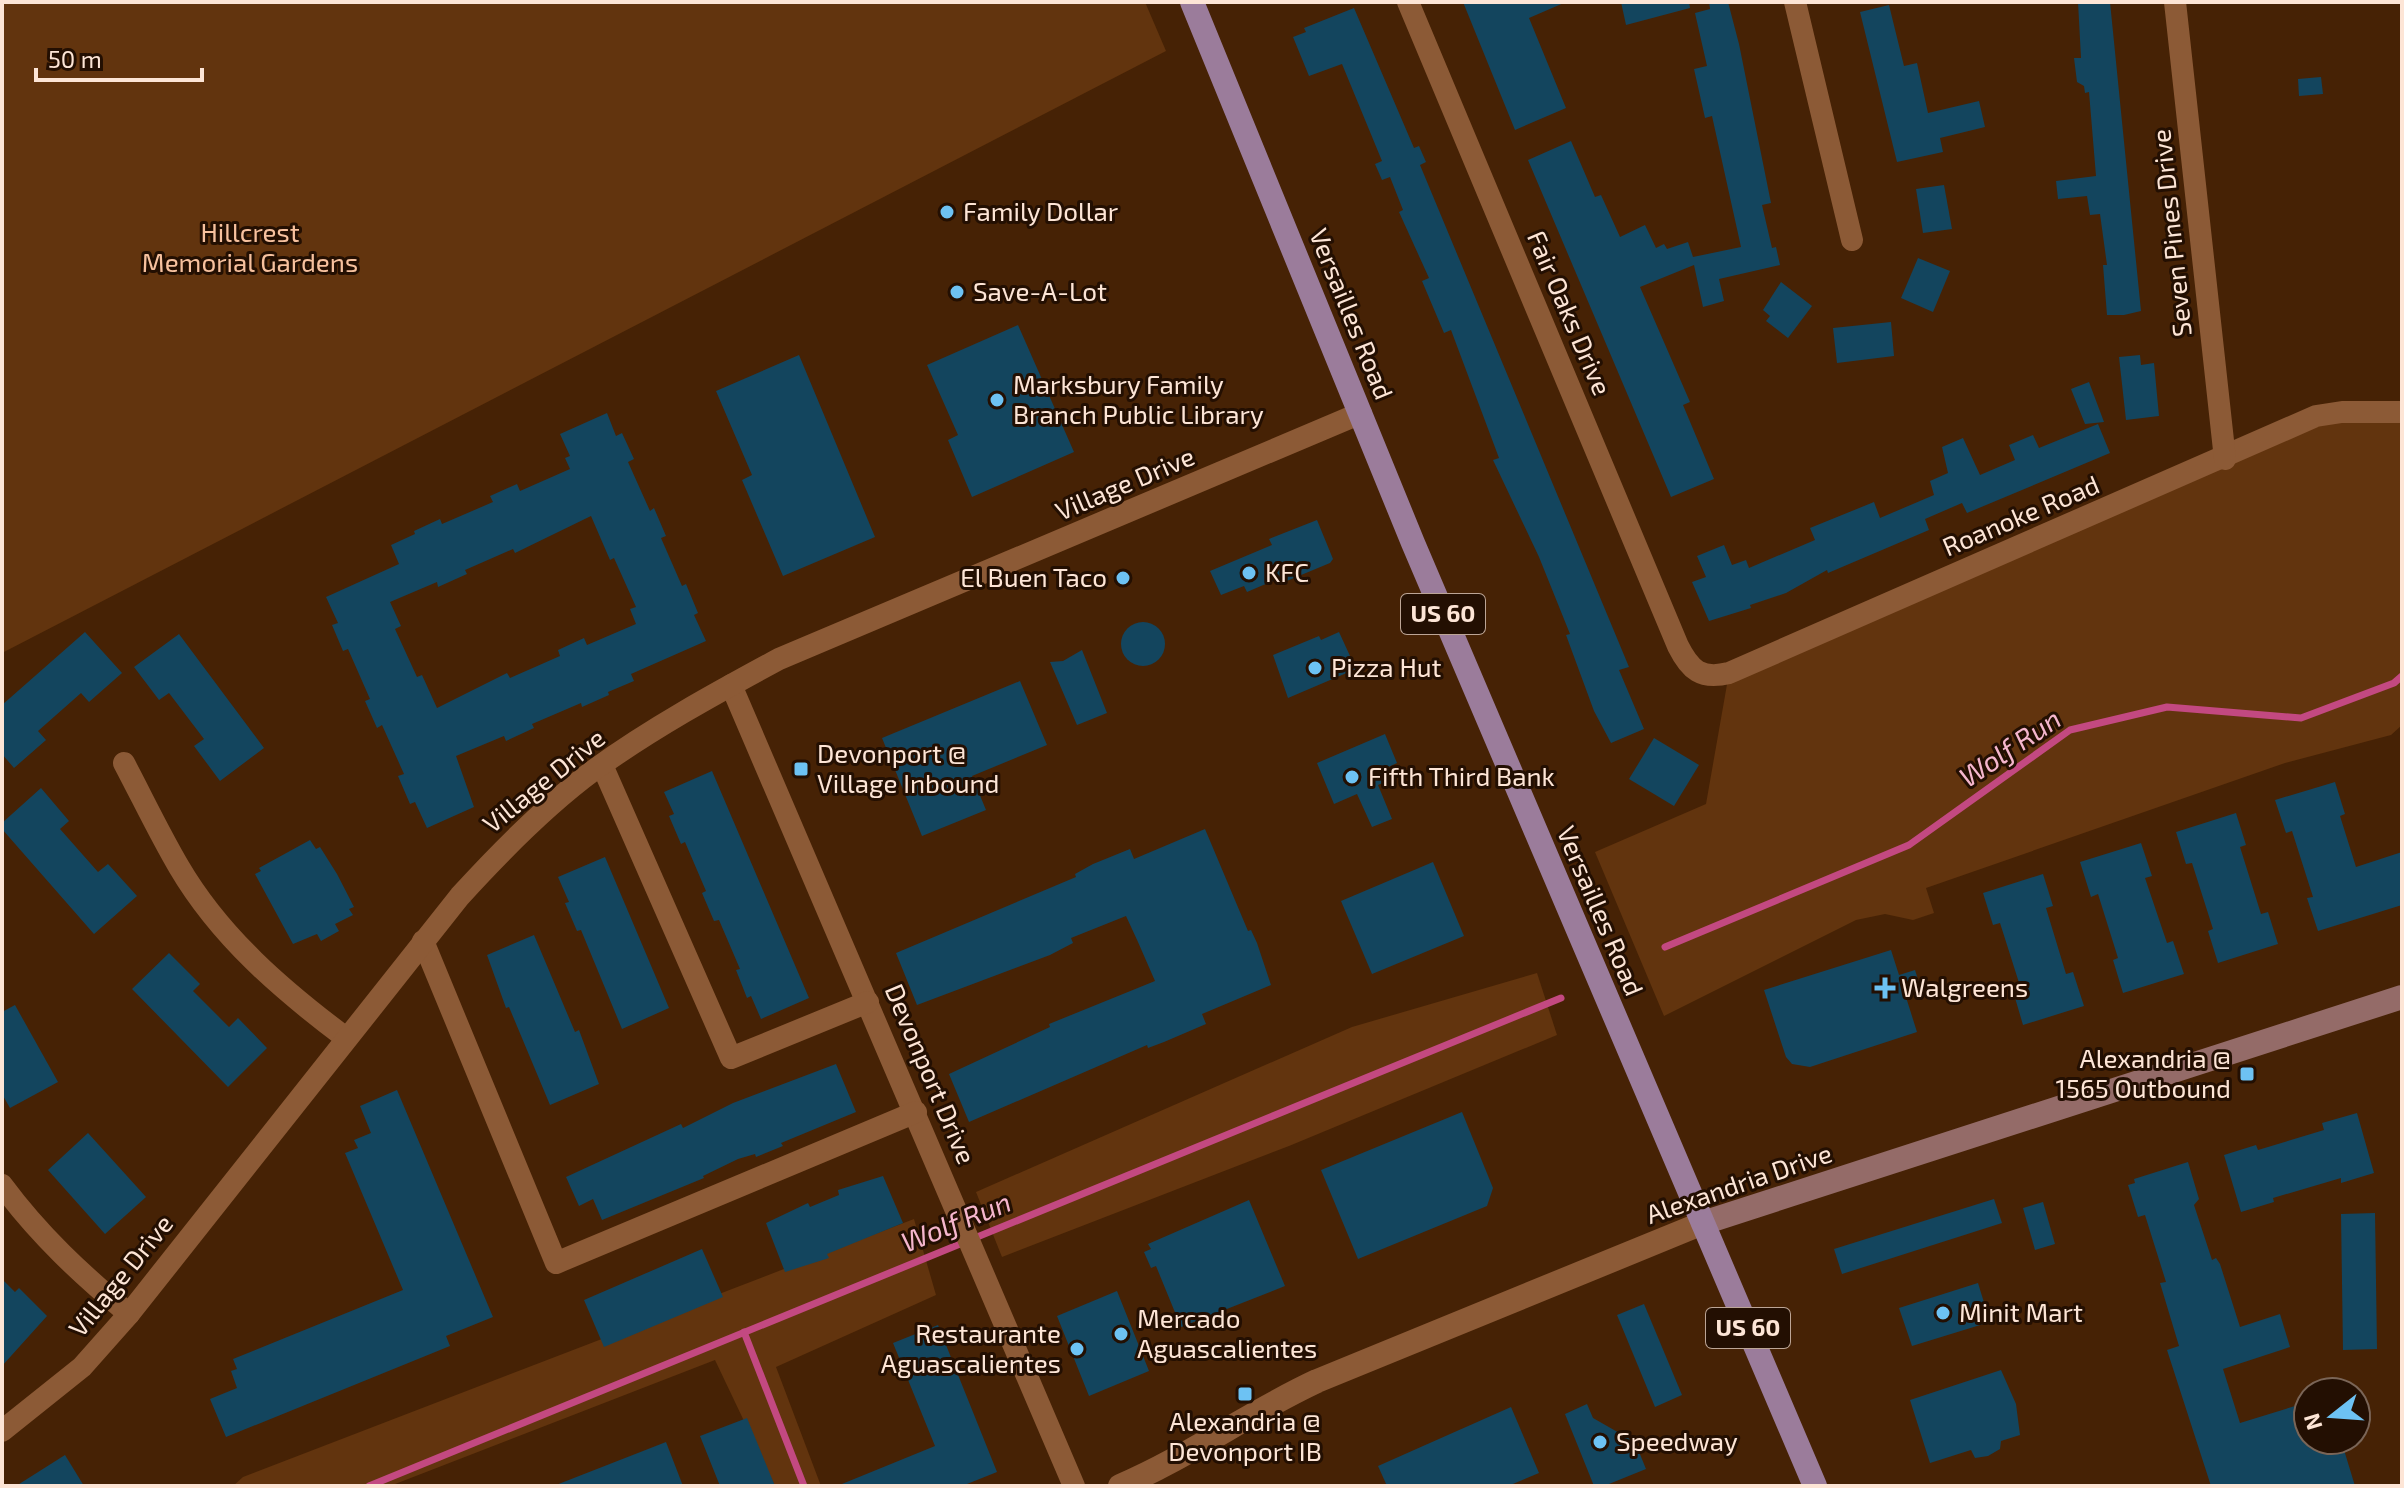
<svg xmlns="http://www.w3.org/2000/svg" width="2404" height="1488" viewBox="0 0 2404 1488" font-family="'Exo 2',sans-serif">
<rect width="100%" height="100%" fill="#462205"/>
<g fill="#62340e">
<path d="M 2,2 L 1145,2 L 1166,51 L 2,653 Z"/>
<path d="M 2402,412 L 2402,725 L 2391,735 L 2285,763 L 1926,888 L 1934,913 L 1913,920 L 1885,914 L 1856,920 L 1664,1016 L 1595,852 L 1706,804 L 1729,673 L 2292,426 Z"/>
<path d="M 1537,973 L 1557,1035 L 1289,1146 L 1002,1257 L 976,1192 L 1352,1027 Z"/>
<path d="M 914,1219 L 936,1295 L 776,1367 L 821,1486 L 775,1486 L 715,1360 L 390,1486 L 233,1486 L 243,1477 Z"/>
</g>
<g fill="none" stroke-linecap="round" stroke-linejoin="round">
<g stroke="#c34981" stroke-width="7">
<path d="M 1665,947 L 1909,845 L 2070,730 L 2167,707 L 2301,718 L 2394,683 L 2402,676"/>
<path d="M 744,1332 L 804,1486"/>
<path d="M 369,1486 L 1561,998"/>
</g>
</g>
<g fill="#13455e" fill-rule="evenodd">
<path d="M 1463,2 L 1566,2 L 1529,18 L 1566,108 L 1515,130 Z"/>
<path d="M 1621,2 L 1689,2 L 1690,8 L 1626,25 Z"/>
<path d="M 1709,2 L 1728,2 L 1739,44 L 1771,203 L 1762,205 L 1772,248 L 1776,247 L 1780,265 L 1719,279 L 1724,301 L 1703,307 L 1694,265 L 1640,287 L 1690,402 L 1683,405 L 1714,479 L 1671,497 L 1528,160 L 1571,141 L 1595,197 L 1601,195 L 1620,237 L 1645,225 L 1656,248 L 1664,244 L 1667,249 L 1688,242 L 1693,257 L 1741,247 L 1712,116 L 1705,118 L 1694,69 L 1707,66 L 1695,13 L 1710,9 Z"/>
<path d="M 2078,2 L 2110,2 L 2141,311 L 2124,315 L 2107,315 L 2103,265 L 2107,265 L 2100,214 L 2090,215 L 2087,196 L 2058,199 L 2056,181 L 2096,176 L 2089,92 L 2085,93 L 2084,86 L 2077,82 L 2074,58 L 2081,58 Z"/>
<path d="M 1889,5 L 1904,66 L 1917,63 L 1928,113 L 1979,101 L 1985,127 L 1940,138 L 1943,152 L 1897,162 L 1860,12 Z"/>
<path d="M 1354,8 L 1414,148 L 1419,146 L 1426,162 L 1420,165 L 1629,667 L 1619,670 L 1644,729 L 1611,743 L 1594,711 L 1566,635 L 1570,634 L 1539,557 L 1493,460 L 1499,458 L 1451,330 L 1444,333 L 1422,281 L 1429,278 L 1399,212 L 1403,210 L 1390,177 L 1382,180 L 1375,164 L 1382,161 L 1342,64 L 1309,76 L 1293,37 L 1306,32 L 1304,28 Z"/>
<path d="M 2321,77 L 2323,94 L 2299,96 L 2298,79 Z"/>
<path d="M 1944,185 L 1952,229 L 1923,233 L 1916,189 Z"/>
<path d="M 1918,258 L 1950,271 L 1933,312 L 1901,298 Z"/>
<path d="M 1781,282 L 1812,306 L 1788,338 L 1766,321 L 1770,316 L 1763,310 Z"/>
<path d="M 1891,322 L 1894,356 L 1837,363 L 1833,328 Z"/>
<path d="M 1018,325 L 1074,452 L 972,497 L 948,440 L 958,435 L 927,365 Z"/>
<path d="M 799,355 L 875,537 L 783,576 L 742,480 L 752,475 L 716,391 Z"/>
<path d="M 2140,355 L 2141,365 L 2154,363 L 2159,416 L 2126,420 L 2119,357 Z"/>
<path d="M 2089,382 L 2104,422 L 2085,424 L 2071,389 Z"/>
<path d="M 607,413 L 616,436 L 622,433 L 634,459 L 628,462 L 650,511 L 654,508 L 666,536 L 661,538 L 682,586 L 686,584 L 698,613 L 694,615 L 706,641 L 631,674 L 634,681 L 608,692 L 609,695 L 582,707 L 581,703 L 532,724 L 534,728 L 506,741 L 504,736 L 456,756 L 474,807 L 427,828 L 415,802 L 410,804 L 398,776 L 404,774 L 382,725 L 377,728 L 365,701 L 370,699 L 348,649 L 343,651 L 332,625 L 338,623 L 326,597 L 399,564 L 391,545 L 415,534 L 414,531 L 440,519 L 442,524 L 493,502 L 490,496 L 517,484 L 520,491 L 570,469 L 565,458 L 570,456 L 560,434 ZM 591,516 L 610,560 L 614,558 L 636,607 L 630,609 L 636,624 L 587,645 L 584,638 L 558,650 L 560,656 L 510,678 L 507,673 L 437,708 L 422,675 L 417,677 L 395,629 L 401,626 L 390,602 L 437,582 L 438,587 L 467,574 L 465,570 L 513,549 L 515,553 Z"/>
<path d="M 2098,424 L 2110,453 L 1967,513 L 1962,503 L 1925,519 L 1929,530 L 1828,573 L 1827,570 L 1786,593 L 1750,605 L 1751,608 L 1709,621 L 1692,582 L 1706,577 L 1697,556 L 1724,545 L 1732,565 L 1746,560 L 1749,568 L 1815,540 L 1810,528 L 1874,502 L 1880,518 L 1934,495 L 1930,481 L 1948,473 L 1942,447 L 1963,438 L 1980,475 L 2015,460 L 2009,445 L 2033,435 L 2039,448 Z"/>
<path d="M 1317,520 L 1333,559 L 1330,563 L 1277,585 L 1275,580 L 1247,592 L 1244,586 L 1221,595 L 1210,571 L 1272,545 L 1269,539 Z"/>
<circle cx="1143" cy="644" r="22"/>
<path d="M 85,632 L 122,673 L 89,702 L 81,693 L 38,731 L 46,740 L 14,768 L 2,754 L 2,705 Z"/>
<path d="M 1339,632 L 1356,669 L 1288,698 L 1273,655 L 1319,636 L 1321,640 Z"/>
<path d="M 179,634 L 264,748 L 220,781 L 194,746 L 204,739 L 169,693 L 159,700 L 134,667 Z"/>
<path d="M 1082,650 L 1107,713 L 1077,725 L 1050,662 L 1063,661 Z"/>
<path d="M 1020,681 L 1047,745 L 972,776 L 986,810 L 922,836 L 882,738 Z"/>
<path d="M 1385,734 L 1397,763 L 1380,771 L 1385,782 L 1378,785 L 1392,819 L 1372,827 L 1357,794 L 1334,804 L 1317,763 Z"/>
<path d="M 1654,738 L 1699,765 L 1674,806 L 1629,779 Z"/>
<path d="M 712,771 L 809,998 L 761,1019 L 751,996 L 747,998 L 736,970 L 740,969 L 719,920 L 714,921 L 702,893 L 706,891 L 685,842 L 681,844 L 669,816 L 674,814 L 664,792 Z"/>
<path d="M 2335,782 L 2345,814 L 2340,816 L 2356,867 L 2402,852 L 2402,905 L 2318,931 L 2307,898 L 2313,897 L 2292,831 L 2286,833 L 2275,800 Z"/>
<path d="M 41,788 L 69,821 L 60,829 L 98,872 L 108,864 L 137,896 L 94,934 L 2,829 L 2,823 Z"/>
<path d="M 2236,813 L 2246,845 L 2240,847 L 2261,914 L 2268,912 L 2278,944 L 2218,963 L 2208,931 L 2213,929 L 2192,863 L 2186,864 L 2176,832 Z"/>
<path d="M 1205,829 L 1248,931 L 1251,930 L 1257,943 L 1271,985 L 1202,1014 L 1206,1024 L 1164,1042 L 1148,1048 L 1147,1045 L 969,1122 L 949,1074 L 1050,1027 L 1049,1024 L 1155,981 L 1138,942 L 1126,916 L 1071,938 L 1073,943 L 1050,955 L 917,1005 L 896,953 L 1076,877 L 1075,874 L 1093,864 L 1130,849 L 1134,859 Z"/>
<path d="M 310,840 L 316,849 L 320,847 L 337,874 L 354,907 L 349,909 L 353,915 L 335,924 L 339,931 L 321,941 L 317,934 L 293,944 L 255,874 L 261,871 L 259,868 Z"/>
<path d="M 2141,843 L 2152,876 L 2145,878 L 2167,943 L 2173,941 L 2184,974 L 2123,993 L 2113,960 L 2118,958 L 2098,894 L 2091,897 L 2080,862 Z"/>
<path d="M 605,857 L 669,1008 L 622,1029 L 581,930 L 577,931 L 565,903 L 569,902 L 558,877 Z"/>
<path d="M 1433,862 L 1464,936 L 1372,974 L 1341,901 Z"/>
<path d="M 2043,874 L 2053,906 L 2046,908 L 2066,974 L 2073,972 L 2084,1006 L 2023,1025 L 2013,991 L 2021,989 L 2000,923 L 1993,925 L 1983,893 Z"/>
<path d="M 534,935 L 575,1032 L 579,1030 L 599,1084 L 550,1105 L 509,1007 L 506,1008 L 487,955 Z"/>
<path d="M 1891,950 L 1899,975 L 1915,970 L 1921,989 L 1905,994 L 1917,1032 L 1810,1067 L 1792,1064 L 1786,1057 L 1764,990 Z"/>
<path d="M 169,953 L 200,984 L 193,991 L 229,1027 L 238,1018 L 267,1048 L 228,1087 L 132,989 Z"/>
<path d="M 15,1005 L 58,1082 L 10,1108 L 2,1094 L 2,1012 Z"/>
<path d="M 836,1064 L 856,1112 L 781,1143 L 783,1146 L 756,1157 L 755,1154 L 738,1159 L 703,1176 L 704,1178 L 602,1220 L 593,1199 L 579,1206 L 566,1177 L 681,1124 L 683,1128 L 733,1103 Z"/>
<path d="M 397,1090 L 493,1317 L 446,1336 L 450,1346 L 226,1437 L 210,1399 L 237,1388 L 231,1371 L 237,1369 L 233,1359 L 403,1290 L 345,1153 L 358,1148 L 354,1140 L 371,1133 L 360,1106 Z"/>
<path d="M 1462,1112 L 1493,1188 L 1487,1206 L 1358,1259 L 1321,1170 Z"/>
<path d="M 2357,1113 L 2374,1173 L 2341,1183 L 2341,1178 L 2273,1198 L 2274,1202 L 2241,1212 L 2224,1155 L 2256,1145 L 2258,1150 L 2324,1130 L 2322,1123 Z"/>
<path d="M 88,1133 L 146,1197 L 105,1234 L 48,1170 Z"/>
<path d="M 2188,1162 L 2199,1199 L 2194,1205 L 2212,1260 L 2216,1258 L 2220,1264 L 2240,1327 L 2280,1314 L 2290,1347 L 2223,1369 L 2240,1423 L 2308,1402 L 2308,1440 L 2341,1440 L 2355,1486 L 2211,1486 L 2167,1350 L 2179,1346 L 2160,1283 L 2166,1282 L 2145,1215 L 2138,1217 L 2128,1185 L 2135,1183 L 2134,1179 Z"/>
<path d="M 883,1176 L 903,1223 L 827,1254 L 829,1258 L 785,1272 L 766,1223 L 808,1203 L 810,1207 L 839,1195 L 838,1190 Z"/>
<path d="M 1994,1199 L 2002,1223 L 1842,1274 L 1834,1249 Z"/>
<path d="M 1249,1200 L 1285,1286 L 1181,1327 L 1156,1266 L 1151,1268 L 1144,1252 L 1151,1249 L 1148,1244 Z"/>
<path d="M 2043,1202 L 2055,1244 L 2035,1250 L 2023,1208 Z"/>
<path d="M 2375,1213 L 2377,1349 L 2343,1350 L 2341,1214 Z"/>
<path d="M 702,1249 L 723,1297 L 604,1347 L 584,1300 Z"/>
<path d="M 2,1279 L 15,1292 L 19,1288 L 47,1316 L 2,1366 Z"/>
<path d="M 1978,1283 L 1990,1322 L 1912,1346 L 1899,1308 Z"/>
<path d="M 1117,1291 L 1149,1371 L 1089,1396 L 1057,1316 Z"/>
<path d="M 1644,1304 L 1682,1395 L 1655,1407 L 1617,1315 Z"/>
<path d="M 938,1325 L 997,1472 L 962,1486 L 837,1486 L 935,1446 L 893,1343 Z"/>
<path d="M 2001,1370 L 2016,1404 L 2020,1435 L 2001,1441 L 2000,1449 L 1988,1456 L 1975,1458 L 1971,1450 L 1930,1463 L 1910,1400 Z"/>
<path d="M 1587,1404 L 1593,1418 L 1635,1442 L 1646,1469 L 1604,1486 L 1594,1486 L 1565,1414 Z"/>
<path d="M 1511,1407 L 1539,1473 L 1508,1486 L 1387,1486 L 1378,1466 Z"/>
<path d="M 747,1418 L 775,1486 L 720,1486 L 700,1436 Z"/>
<path d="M 666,1442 L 683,1486 L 556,1486 L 556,1485 Z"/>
<path d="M 65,1455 L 84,1486 L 16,1486 Z"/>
</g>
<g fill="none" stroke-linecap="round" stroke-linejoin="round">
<g stroke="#8c5a36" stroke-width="22">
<path d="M 1408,2 L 1678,646 C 1690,670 1701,680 1729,673 L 2316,416 L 2342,412 L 2402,412"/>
<path d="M 1795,2 L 1852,240"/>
<path d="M 2175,2 L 2225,459"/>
<path d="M 731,685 L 1074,1486"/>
<path d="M 124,763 C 142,797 159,833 179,867 C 220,937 282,990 346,1038"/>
<path d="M 602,765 L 731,1058 L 868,1002"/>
<path d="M 423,941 L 556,1263 L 916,1112"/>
<path d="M 2,1185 C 39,1235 81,1274 129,1314"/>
<path d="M 2,1431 L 82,1367 L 129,1314 L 460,896 C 501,851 545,806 594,770 C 652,728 716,693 779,659 L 1361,413"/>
</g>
<path stroke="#8c5a36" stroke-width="24" d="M 1120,1486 C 1188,1457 1250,1412 1317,1381 L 1703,1223"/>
<path stroke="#946b68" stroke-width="24" d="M 1703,1223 L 2402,997"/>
<path stroke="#9b7c9b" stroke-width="24" d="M 1192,2 L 1413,543 L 1815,1486"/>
</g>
<g fill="#6dc2f3" stroke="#230f02" stroke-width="3">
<circle cx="947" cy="212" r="8"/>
<circle cx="957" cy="292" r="8"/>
<circle cx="997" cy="400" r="8"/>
<circle cx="1249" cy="573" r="8"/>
<circle cx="1123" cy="578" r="8"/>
<circle cx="1315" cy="668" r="8"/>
<rect x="793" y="761" width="16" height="16" rx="4"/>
<circle cx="1352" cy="777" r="8"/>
<path d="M1881 976h8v8h8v8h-8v8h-8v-8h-8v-8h8z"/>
<rect x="2239" y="1066" width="16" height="16" rx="4"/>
<circle cx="1943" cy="1313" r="8"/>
<circle cx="1121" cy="1334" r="8"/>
<circle cx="1077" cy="1349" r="8"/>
<rect x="1237" y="1386" width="16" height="16" rx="4"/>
<circle cx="1600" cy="1442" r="8"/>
</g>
<g text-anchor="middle" stroke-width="6" stroke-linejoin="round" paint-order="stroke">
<g fill="#230f02" stroke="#bca596" stroke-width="2">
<rect x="1401" y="594" width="84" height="40" rx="6"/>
<rect x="1706" y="1308" width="84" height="40" rx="6"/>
</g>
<g font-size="24" font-weight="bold" fill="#fde5d6">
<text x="1443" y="622">US 60</text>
<text x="1748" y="1336">US 60</text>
</g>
<g font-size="26" fill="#fde5d6" stroke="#230f02" text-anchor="start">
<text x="963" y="221">Family Dollar</text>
<text x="973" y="301">Save-A-Lot</text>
<text x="1013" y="394">Marksbury Family<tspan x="1013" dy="30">Branch Public Library</tspan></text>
<text x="1265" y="582">KFC</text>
<text x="1107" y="587" text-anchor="end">El Buen Taco</text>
<text x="1331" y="677">Pizza Hut</text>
<text x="817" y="763">Devonport @<tspan x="817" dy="30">Village Inbound</tspan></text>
<text x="1368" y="786">Fifth Third Bank</text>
<text x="1901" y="997">Walgreens</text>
<text x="2231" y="1068" text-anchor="end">Alexandria @<tspan x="2231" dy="30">1565 Outbound</tspan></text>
<text x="1959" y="1322">Minit Mart</text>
<text x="1137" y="1328">Mercado<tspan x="1137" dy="30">Aguascalientes</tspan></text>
<text x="1061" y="1343" text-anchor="end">Restaurante<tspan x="1061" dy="30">Aguascalientes</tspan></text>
<text x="1245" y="1431" text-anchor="middle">Alexandria @<tspan x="1245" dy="30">Devonport IB</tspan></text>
<text x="1616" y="1451">Speedway</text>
</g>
<g font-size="26" fill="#f7c19e" stroke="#230f02">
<text x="250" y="242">Hillcrest<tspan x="250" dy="30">Memorial Gardens</tspan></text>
</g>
<g font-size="26" fill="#fde5d6" stroke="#230f02">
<text transform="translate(2172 233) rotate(-96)" y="9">Seven Pines Drive</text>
<text transform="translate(1569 313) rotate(67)" y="9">Fair Oaks Drive</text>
<text transform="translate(1351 314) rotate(68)" y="9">Versailles Road</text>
<text transform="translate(1125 484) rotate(-23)" y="9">Village Drive</text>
<text transform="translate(2021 516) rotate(-23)" y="9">Roanoke Road</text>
<text transform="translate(544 781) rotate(-39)" y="9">Village Drive</text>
<text transform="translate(1600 911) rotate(67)" y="9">Versailles Road</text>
<text transform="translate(930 1074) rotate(67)" y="9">Devonport Drive</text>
<text transform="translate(1739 1184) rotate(-19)" y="9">Alexandria Drive</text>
<text transform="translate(121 1276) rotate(-51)" y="9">Village Drive</text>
</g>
<g font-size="28" font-style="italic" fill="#f5b6cd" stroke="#230f02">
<text transform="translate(2010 748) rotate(-34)" y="10">Wolf Run</text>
<text transform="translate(956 1222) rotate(-22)" y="10">Wolf Run</text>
</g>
</g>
<rect width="2404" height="1488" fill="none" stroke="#fde5d6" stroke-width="8"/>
<g transform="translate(2332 1416) rotate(253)"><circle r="38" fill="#230f02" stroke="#7a6557" stroke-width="2"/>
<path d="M0-6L14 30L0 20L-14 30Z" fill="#6dc2f3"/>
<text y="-12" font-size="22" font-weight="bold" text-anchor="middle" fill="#fde5d6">N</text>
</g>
<path d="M36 68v12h166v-12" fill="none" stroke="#fde5d6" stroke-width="4"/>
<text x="48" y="68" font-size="24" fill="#fde5d6" stroke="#230f02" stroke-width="6" paint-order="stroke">50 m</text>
</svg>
